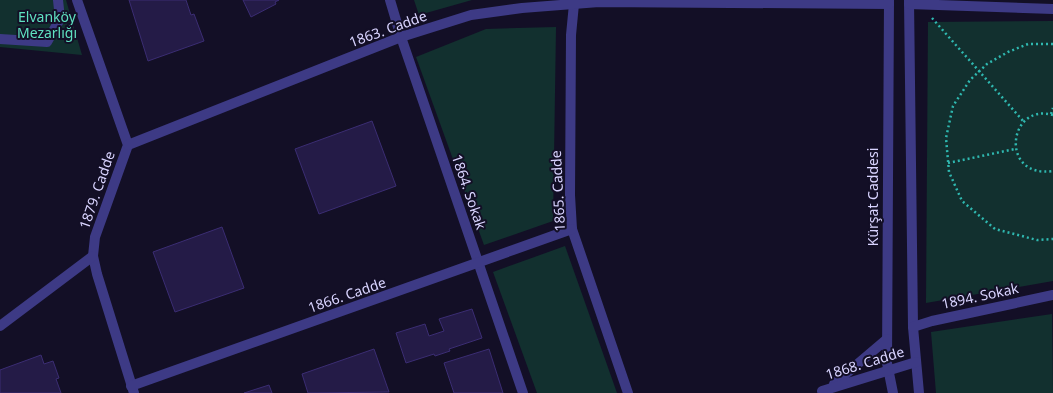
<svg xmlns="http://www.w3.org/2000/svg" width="1053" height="393" viewBox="0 0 1053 393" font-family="'Noto Sans',sans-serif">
<rect width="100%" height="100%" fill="#130f26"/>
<g fill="#12302f">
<path d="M 0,0 L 66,0 L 82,55 L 0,47 Z"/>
<path d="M 414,0 L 472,0 L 419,15 Z"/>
<path d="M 1053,21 L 1053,281 L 926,303 L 928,22 Z"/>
<path d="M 556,27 L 553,221 L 484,245 L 416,57 L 486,29 Z"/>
<path d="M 565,246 L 617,393 L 537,393 L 493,272 Z"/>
<path d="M 1052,314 L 1053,393 L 936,393 L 931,332 Z"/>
</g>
<g fill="#241b47" stroke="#3b2d73">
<path d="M 129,0 L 186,0 L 191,15 L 194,14 L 204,41 L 148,61 Z"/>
<path d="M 243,0 L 279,0 L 275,2 L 276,4 L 251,17 Z"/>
<path d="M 372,121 L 396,186 L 319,214 L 295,149 Z"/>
<path d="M 222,227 L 244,288 L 175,312 L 153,252 Z"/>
<path d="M 472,309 L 482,338 L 449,349 L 450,351 L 435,356 L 434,354 L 406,363 L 396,333 L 425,324 L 429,336 L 444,331 L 439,319 Z"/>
<path d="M 374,349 L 389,392 L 308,393 L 302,374 Z"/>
<path d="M 489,349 L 503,393 L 454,393 L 444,363 Z"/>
<path d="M 41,355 L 44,364 L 53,361 L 59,378 L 56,379 L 61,393 L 0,393 L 0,370 Z"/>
<path d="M 269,385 L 272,393 L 244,393 Z"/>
</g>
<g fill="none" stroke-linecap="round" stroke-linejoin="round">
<g stroke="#2fb8b0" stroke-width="2.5" stroke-dasharray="2 3" stroke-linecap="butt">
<path d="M 932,18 L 1024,122"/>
<path d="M 1053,44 L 1028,44 L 1008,52 L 987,64 L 970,80 L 953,106 L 946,138 L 949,172 L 962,201 L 995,229 L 1037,240 L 1053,239"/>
<path d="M 1051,114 L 1053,108"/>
<path d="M 1053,115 C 1008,102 999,179 1053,171"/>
<path d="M 948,163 L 1015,149"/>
</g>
<g stroke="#3d3a85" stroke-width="10">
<path d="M 77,0 L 128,145 L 95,237 L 93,256 L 97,274 L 134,393"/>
<path d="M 390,0 L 401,37 L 523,393"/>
<path d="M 889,0 L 887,363 L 893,393"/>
<path d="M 909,0 L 913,327 L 919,393"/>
<path d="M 574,4 L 571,35 L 570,195 L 572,229 L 628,393"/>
<path d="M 909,4 L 1053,9"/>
<path d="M 0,39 L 47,42 L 60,19 L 58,0"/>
<path d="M 128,145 L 401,37 L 471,15 L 522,8 L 599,2 L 889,4"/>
<path d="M 0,326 L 93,256"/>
<path d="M 913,327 L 932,321 L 1053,295"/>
<path d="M 834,384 L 887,339"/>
<path d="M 131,386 L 572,229"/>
<path d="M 822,391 L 916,362"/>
</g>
</g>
<g text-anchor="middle" stroke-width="4" stroke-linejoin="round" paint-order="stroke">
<g font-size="14" fill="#5fe0c0" stroke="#130f26">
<text x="47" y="22">Elvanköy<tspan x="47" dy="16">Mezarlığı</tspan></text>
</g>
<g font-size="14" fill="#d9d4ff" stroke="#130f26">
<text transform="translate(388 29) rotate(-20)" y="5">1863. Cadde</text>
<text transform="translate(97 190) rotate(-71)" y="5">1879. Cadde</text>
<text transform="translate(558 191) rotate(-93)" y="5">1865. Cadde</text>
<text transform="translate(469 192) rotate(71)" y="5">1864. Sokak</text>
<text transform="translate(873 197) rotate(-90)" y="5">Kürşat Caddesi</text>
<text transform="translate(347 295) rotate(-19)" y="5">1866. Cadde</text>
<text transform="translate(980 296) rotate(-12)" y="5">1894. Sokak</text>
<text transform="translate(865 363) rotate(-17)" y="5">1868. Cadde</text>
</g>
</g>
</svg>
